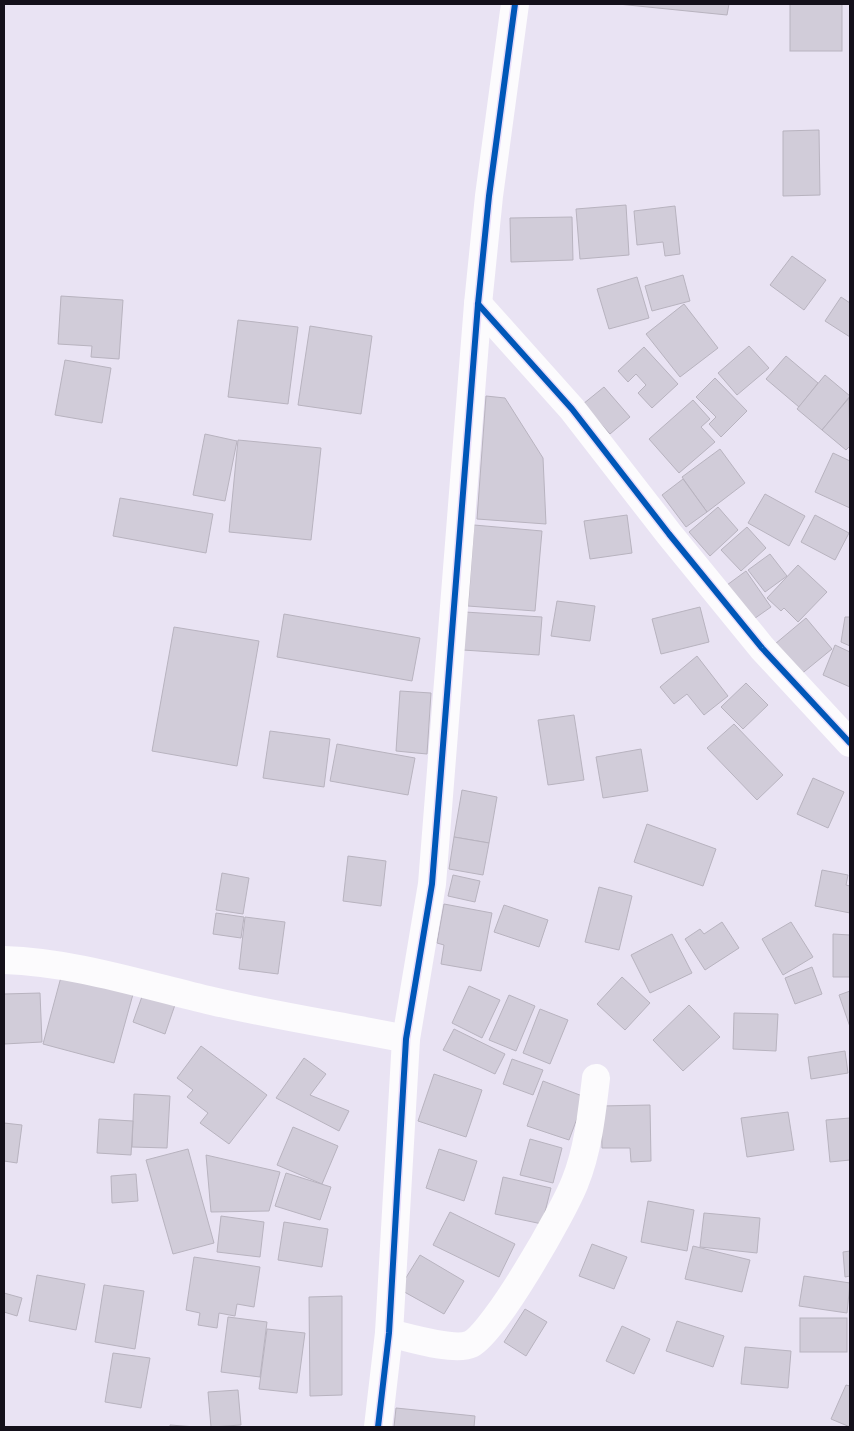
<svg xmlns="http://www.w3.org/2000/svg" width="854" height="1431" viewBox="0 0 854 1431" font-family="'DejaVu Sans',sans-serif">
<rect width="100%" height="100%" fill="#e9e3f3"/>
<g fill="#d1ccd9" stroke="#b8b3bf">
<path d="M 618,4 L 729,4 L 727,15 Z"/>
<rect x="790" y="4" width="52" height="47"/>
<path d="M 819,130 L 820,195 L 783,196 L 783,131 Z"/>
<path d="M 626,205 L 629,255 L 580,259 L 576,209 Z"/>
<path d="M 675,206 L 680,254 L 665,256 L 663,242 L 637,245 L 634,211 Z"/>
<path d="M 572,217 L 573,260 L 511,262 L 510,218 Z"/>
<path d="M 792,256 L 826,280 L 804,310 L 770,285 Z"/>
<path d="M 683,275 L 690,301 L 652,311 L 645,286 Z"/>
<path d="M 637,277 L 649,318 L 609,329 L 597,289 Z"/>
<path d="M 61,296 L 123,300 L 119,359 L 91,357 L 92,346 L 58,344 Z"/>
<path d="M 841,297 L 850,303 L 850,337 L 825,321 Z"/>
<path d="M 684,304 L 718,348 L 680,377 L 646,334 Z"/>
<path d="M 238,320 L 298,327 L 288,404 L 228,397 Z"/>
<path d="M 310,326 L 372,336 L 361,414 L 298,405 Z"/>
<path d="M 749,346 L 769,368 L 737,395 L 718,373 Z"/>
<path d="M 644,347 L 678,384 L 652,408 L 638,393 L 646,385 L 636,374 L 628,382 L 618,371 Z"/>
<path d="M 786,356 L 818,383 L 799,407 L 766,379 Z"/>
<path d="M 65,360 L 111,368 L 102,423 L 55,415 Z"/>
<path d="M 825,375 L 850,396 L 822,430 L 797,409 Z"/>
<path d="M 715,378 L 747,411 L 721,437 L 709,424 L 716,417 L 696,397 Z"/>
<path d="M 604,387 L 630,417 L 610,434 L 583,404 Z"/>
<path d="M 486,396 L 505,398 L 543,458 L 546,524 L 477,519 Z"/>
<path d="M 849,398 L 850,446 L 846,450 L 822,430 Z"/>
<path d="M 693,400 L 710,419 L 701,427 L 715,442 L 679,473 L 649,439 Z"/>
<path d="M 205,434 L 237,441 L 225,501 L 193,495 Z"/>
<path d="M 238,440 L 321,448 L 311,540 L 229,532 Z"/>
<path d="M 720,449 L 745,483 L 707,512 L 682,477 Z"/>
<path d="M 833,453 L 850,461 L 850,508 L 815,492 Z"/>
<path d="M 683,479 L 707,512 L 686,527 L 662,495 Z"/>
<path d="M 765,494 L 805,516 L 789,546 L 748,523 Z"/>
<path d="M 120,498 L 213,514 L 206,553 L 113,536 Z"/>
<path d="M 718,507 L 738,530 L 710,556 L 689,532 Z"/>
<path d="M 627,515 L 632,553 L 590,559 L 584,521 Z"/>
<path d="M 815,515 L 849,533 L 835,560 L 801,542 Z"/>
<path d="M 474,525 L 542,531 L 535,611 L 468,606 Z"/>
<path d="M 747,527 L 766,548 L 741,571 L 721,550 Z"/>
<path d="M 770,554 L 787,576 L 765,592 L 748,570 Z"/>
<path d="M 798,565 L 827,592 L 798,622 L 784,608 L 781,611 L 767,598 Z"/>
<path d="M 746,571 L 771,607 L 751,621 L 727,585 Z"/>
<path d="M 557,601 L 595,606 L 590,641 L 551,636 Z"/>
<path d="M 700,607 L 709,642 L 661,654 L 652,619 Z"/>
<path d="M 465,612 L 542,617 L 539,655 L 463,650 Z"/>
<path d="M 284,614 L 420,638 L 412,681 L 277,657 Z"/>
<path d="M 845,617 L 850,617 L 850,646 L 841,642 Z"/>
<path d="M 806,618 L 832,649 L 794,680 L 769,649 Z"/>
<path d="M 174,627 L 259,641 L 237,766 L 152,751 Z"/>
<path d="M 835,645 L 850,652 L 850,687 L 823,675 Z"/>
<path d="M 697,656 L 728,696 L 704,715 L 687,694 L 674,704 L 660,687 Z"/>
<path d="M 746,683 L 768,705 L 743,729 L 721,707 Z"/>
<path d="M 400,691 L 431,693 L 427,754 L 396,751 Z"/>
<path d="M 574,715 L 584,780 L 548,785 L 538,720 Z"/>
<path d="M 734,724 L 783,775 L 757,800 L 707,748 Z"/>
<path d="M 270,731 L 330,739 L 324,787 L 263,778 Z"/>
<path d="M 337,744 L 415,758 L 408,795 L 330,781 Z"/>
<path d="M 641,749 L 648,791 L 603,798 L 596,757 Z"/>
<path d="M 813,778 L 844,792 L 828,828 L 797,814 Z"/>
<path d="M 462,790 L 497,797 L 489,843 L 454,837 Z"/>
<path d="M 647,824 L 716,849 L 703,886 L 634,862 Z"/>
<path d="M 454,837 L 489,843 L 483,875 L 449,869 Z"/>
<path d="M 348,856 L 386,861 L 381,906 L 343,901 Z"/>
<path d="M 822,870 L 848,875 L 846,885 L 850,886 L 850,913 L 815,906 Z"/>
<path d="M 222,873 L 249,878 L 243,914 L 216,910 Z"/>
<path d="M 453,875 L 480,881 L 475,902 L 448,896 Z"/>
<path d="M 599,887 L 632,896 L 619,950 L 585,942 Z"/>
<path d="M 444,904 L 492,913 L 481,971 L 441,964 L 444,945 L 437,943 Z"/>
<path d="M 504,905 L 548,920 L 539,947 L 494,932 Z"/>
<path d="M 216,913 L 244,917 L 241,938 L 213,934 Z"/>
<path d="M 245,917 L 285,922 L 278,974 L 239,969 Z"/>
<path d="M 722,922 L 739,948 L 705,970 L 685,939 L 700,929 L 704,934 Z"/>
<path d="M 791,922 L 813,957 L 783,975 L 762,939 Z"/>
<path d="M 672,934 L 692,973 L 650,993 L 631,955 Z"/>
<path d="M 833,934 L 850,935 L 850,977 L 833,977 Z"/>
<path d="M 812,967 L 822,994 L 795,1004 L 785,978 Z"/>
<path d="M 61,977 L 135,987 L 114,1063 L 43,1044 Z"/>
<path d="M 622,977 L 650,1003 L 625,1030 L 597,1004 Z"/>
<path d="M 469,986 L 500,1000 L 482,1038 L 452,1023 Z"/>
<path d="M 145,988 L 177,999 L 165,1034 L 133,1022 Z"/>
<path d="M 850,991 L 850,1027 L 839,995 Z"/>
<path d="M 40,993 L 42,1042 L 4,1044 L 4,994 Z"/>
<path d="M 509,995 L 535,1006 L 516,1051 L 489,1040 Z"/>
<path d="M 689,1005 L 720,1037 L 683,1071 L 653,1040 Z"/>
<path d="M 540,1009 L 568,1020 L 550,1064 L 523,1053 Z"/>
<path d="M 734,1013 L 778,1014 L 776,1051 L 733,1049 Z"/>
<path d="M 454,1029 L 505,1054 L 495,1074 L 443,1050 Z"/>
<path d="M 201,1046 L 267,1095 L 229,1144 L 200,1123 L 208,1113 L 187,1097 L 193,1090 L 177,1078 Z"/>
<path d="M 845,1051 L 848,1073 L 811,1079 L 808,1057 Z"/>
<path d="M 304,1058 L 326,1074 L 310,1095 L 349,1111 L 339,1131 L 276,1098 Z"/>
<path d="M 512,1059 L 543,1070 L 533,1095 L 503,1084 Z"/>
<path d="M 434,1074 L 482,1090 L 466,1137 L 418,1121 Z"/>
<path d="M 543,1081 L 585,1097 L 569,1140 L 527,1126 Z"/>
<path d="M 134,1094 L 170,1096 L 167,1148 L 132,1147 Z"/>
<path d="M 650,1105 L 651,1161 L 631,1162 L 630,1148 L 602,1148 L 601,1106 Z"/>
<path d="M 788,1112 L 794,1150 L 747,1157 L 741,1118 Z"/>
<path d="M 850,1118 L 850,1160 L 830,1162 L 826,1120 Z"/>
<path d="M 99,1119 L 133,1121 L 131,1155 L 97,1153 Z"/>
<path d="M 4,1123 L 22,1125 L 17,1163 L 4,1161 Z"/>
<path d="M 293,1127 L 338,1146 L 322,1184 L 277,1165 Z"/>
<path d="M 530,1139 L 562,1148 L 553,1183 L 520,1175 Z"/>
<path d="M 188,1149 L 214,1243 L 173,1254 L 146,1160 Z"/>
<path d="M 439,1149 L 477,1161 L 464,1201 L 426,1188 Z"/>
<path d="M 206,1155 L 280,1172 L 269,1211 L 211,1212 Z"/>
<path d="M 286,1173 L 331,1187 L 320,1220 L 275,1206 Z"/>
<path d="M 136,1174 L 138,1201 L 112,1203 L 111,1176 Z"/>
<path d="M 503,1177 L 551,1188 L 542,1224 L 495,1214 Z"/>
<path d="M 648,1201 L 694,1210 L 687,1251 L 641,1242 Z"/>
<path d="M 450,1212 L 515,1244 L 499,1277 L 433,1245 Z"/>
<path d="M 704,1213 L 760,1218 L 757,1253 L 700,1247 Z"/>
<path d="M 221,1216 L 264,1222 L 260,1257 L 217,1252 Z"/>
<path d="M 284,1222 L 328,1229 L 322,1267 L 278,1260 Z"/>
<path d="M 592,1244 L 627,1257 L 614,1289 L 579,1276 Z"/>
<path d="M 693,1246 L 750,1260 L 742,1292 L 685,1279 Z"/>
<path d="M 850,1251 L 850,1276 L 845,1277 L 843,1252 Z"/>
<path d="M 420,1255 L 464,1281 L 444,1314 L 399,1289 Z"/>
<path d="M 194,1257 L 260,1267 L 254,1307 L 237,1304 L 235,1316 L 219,1313 L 217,1328 L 198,1325 L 200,1313 L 186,1310 Z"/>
<path d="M 37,1275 L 85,1284 L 76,1330 L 29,1321 Z"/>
<path d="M 804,1276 L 850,1283 L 847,1313 L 799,1306 Z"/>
<path d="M 104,1285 L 144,1291 L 135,1349 L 95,1342 Z"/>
<path d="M 4,1293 L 22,1298 L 17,1316 L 4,1312 Z"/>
<path d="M 342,1296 L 342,1395 L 310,1396 L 309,1297 Z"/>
<path d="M 525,1309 L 547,1322 L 526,1356 L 504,1342 Z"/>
<path d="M 228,1317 L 267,1322 L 260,1377 L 221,1372 Z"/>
<rect x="800" y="1318" width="47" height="34"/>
<path d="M 677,1321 L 724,1336 L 713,1367 L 666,1351 Z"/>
<path d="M 622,1326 L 650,1339 L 634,1374 L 606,1361 Z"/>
<path d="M 267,1329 L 305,1333 L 297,1393 L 259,1389 Z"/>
<path d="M 745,1347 L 791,1351 L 788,1388 L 741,1384 Z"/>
<path d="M 113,1353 L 150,1358 L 141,1408 L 105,1402 Z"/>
<path d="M 846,1385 L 850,1386 L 850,1427 L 831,1419 Z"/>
<path d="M 238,1390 L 241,1425 L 211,1427 L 208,1392 Z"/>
<path d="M 396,1408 L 475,1416 L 474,1427 L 394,1427 Z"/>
<path d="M 170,1425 L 196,1427 L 170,1427 Z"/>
</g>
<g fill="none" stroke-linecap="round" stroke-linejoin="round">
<g stroke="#fcfbfd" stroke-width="28">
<path d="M 478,304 L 572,409 L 669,534 L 762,648 L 850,743"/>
<path d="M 4,960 C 74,962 144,985 212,1001 C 276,1016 342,1026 406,1039"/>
<path d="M 389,1333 C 407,1337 455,1352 471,1344 C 495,1332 564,1211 575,1182 C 588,1150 592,1112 596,1078"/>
<path d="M 378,1427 L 389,1333 L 406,1039 L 432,884 L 478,304 L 489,196 L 515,4"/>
</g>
<g stroke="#e7dcfa" stroke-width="9">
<g id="cycleway">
<path d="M 478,304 L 572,409 L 669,534 L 762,648 L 850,743"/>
<path d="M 378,1427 L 389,1333 L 406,1039 L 432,884 L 478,304 L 489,196 L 515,4"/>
</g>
</g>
<use href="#cycleway" stroke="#0057b8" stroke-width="6"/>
</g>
<rect width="854" height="1431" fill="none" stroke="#14101a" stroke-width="10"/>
</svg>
